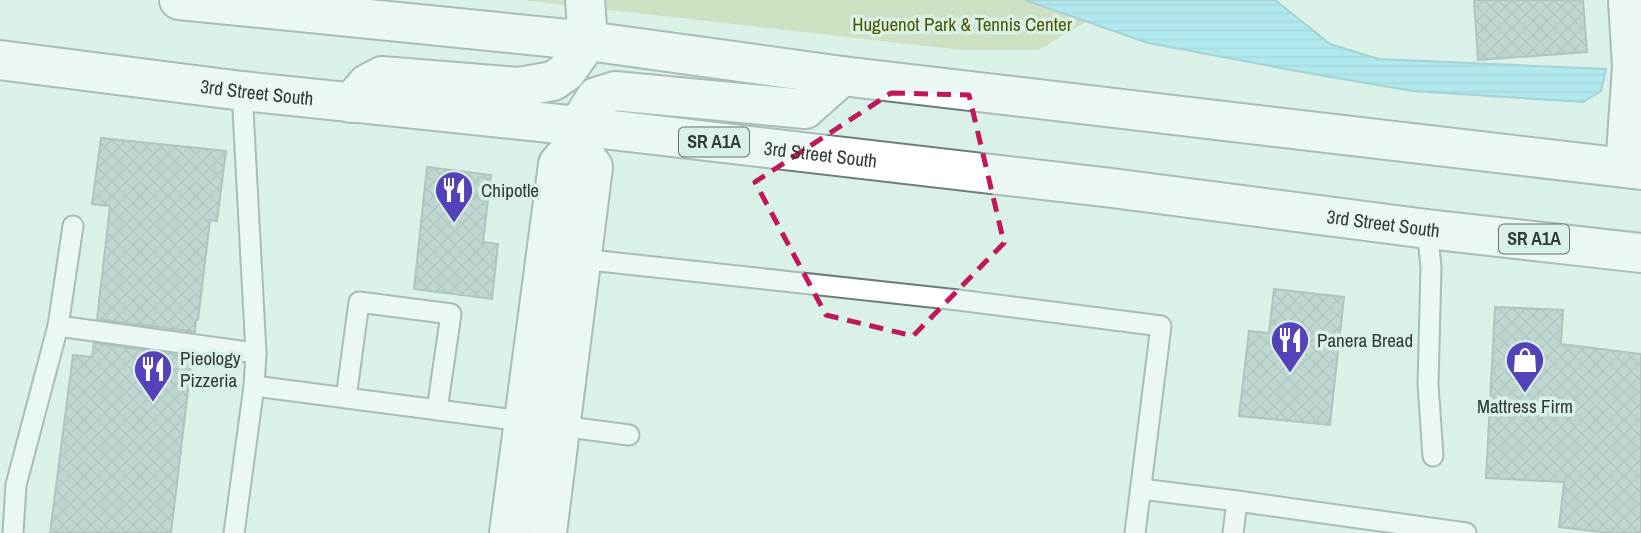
<svg xmlns="http://www.w3.org/2000/svg" width="1641" height="533" viewBox="0 0 1641 533" font-family="'Archivo Narrow',sans-serif">
<defs>
<pattern id="water-rules" width="6" height="5" patternUnits="userSpaceOnUse" patternTransform="scale(1.75)"><rect width="6" height="5" fill="#7adef4"/><path d="M0 2.5h6" fill="none" stroke="#6abfd2"/></pattern>
<pattern id="building-cross-hatch" width="8" height="8" patternUnits="userSpaceOnUse" patternTransform="scale(1.75)"><rect width="8" height="8" fill="#9fb9b6"/><path d="M0 0l8 8M0 8l8-8" fill="none" stroke="#829795"/></pattern>
</defs>
<rect width="100%" height="100%" fill="#daf1e7"/>
<path fill="#becc94" d="M 523,0 L 1025,0 L 1086,22 L 1038,50 L 961,50 Z"/>
<path fill="url(#water-rules)" stroke="#64adbb" stroke-width="2" d="M 1025,0 L 1275,0 L 1330,44 L 1379,59 L 1606,69 L 1601,91 L 1583,102 L 1413,91 L 1313,74 L 1148,43 Z"/>
<g fill="url(#building-cross-hatch)" stroke="#78918f" stroke-width="2">
<path d="M 1474,0 L 1583,0 L 1587,52 L 1478,60 Z"/>
<path d="M 101,138 L 226,151 L 217,221 L 210,220 L 198,320 L 196,320 L 195,332 L 97,319 L 110,206 L 92,204 Z"/>
<path d="M 427,167 L 491,175 L 483,242 L 498,244 L 492,299 L 414,289 Z"/>
<path d="M 1274,289 L 1344,297 L 1330,425 L 1239,416 L 1249,331 L 1269,333 Z"/>
<path d="M 1495,307 L 1563,310 L 1561,344 L 1641,354 L 1641,533 L 1610,533 L 1559,527 L 1564,482 L 1486,478 Z"/>
<path d="M 94,343 L 192,357 L 171,533 L 50,533 L 73,355 L 92,357 Z"/>
</g>
<g fill="none" stroke-linecap="round" stroke-linejoin="round">
<g stroke="#6b7f76" stroke-width="23">
<g id="lane">
<path d="M 73,226 L 58,326 L 256,353"/>
<path d="M 1427,229 L 1431,267 L 1428,385 L 1433,456"/>
<path d="M 581,259 L 958,300 L 1161,326 L 1135,533"/>
<path d="M 254,386 L 629,435"/>
<path d="M 346,398 L 359,302 L 451,314 L 437,410"/>
<path d="M 1141,489 L 1237,501"/>
<path d="M 13,533 L 16,485 L 58,326"/>
<path d="M 234,533 L 254,386 L 256,353 L 242,91"/>
<path d="M 1233,533 L 1237,501 L 1466,533"/>
</g>
</g>
<g stroke="#6b7f76" stroke-width="42">
<g id="street">
<path d="M 585,0 L 588,41"/>
<path d="M 1625,168 L 1632,67 L 1628,0"/>
<path d="M 509,533 L 558,164 L 576,143 L 578,126"/>
<path d="M 547,533 L 593,167 L 576,143"/>
</g>
</g>
<g stroke="#6b7f76" stroke-width="42">
<g id="primary">
<path d="M 179,0 L 588,41 L 842,76 L 1641,170"/>
<path id="s1" d="M 0,60 L 242,91 L 578,126 L 1112,188 L 1427,229 L 1641,253"/>
<path d="M 351,103 L 367,84 L 382,76 L 519,87 L 553,81 L 566,72 L 588,41"/>
<path d="M 578,126 L 596,97 L 615,91 L 805,109 L 842,76"/>
</g>
</g>
<use href="#lane" stroke="#fff" stroke-width="19"/>
<use href="#street" stroke="#fff" stroke-width="38"/>
<use href="#primary" stroke="#fff" stroke-width="38"/>
</g>
<path d="M0 0H1641V533H0ZM 891,93 L 969,95 L 1004,243 L 913,336 L 826,315 L 755,182 Z" fill="#daf1e7" fill-opacity=".55" fill-rule="evenodd"/>
<path fill="none" stroke="#c2185b" stroke-width="5" stroke-dasharray="14 9" stroke-linejoin="round" d="M 891,93 L 969,95 L 1004,243 L 913,336 L 826,315 L 755,182 Z"/>
<defs>
<g id="restaurant-pin" transform="scale(2.0125)"><path d="M0 17L-7.5 6A9.5 9.5 0 1 1 7.5 6Z" fill="#5541b9" stroke="#daf1e7"/><path d="M-5-6h1v4h1v-4h1v4h1v-4h1v5L-1.5 .5V6h-2V.5L-5-1ZM5-6V6H3V1.5H1.5Q1.5-4 5-6Z" fill="#fff"/></g>
<g id="shop-pin" transform="scale(2.0125)"><path d="M0 17L-7.5 6A9.5 9.5 0 1 1 7.5 6Z" fill="#5541b9" stroke="#daf1e7"/><path d="M-5-2.5h2.3a2.7 3.5 0 0 1 5.4 0H5L5.5 6h-11ZM-1.5-2.5h3a1.5 2.3 0 0 0-3 0Z" fill="#fff"/></g>
</defs>
<g fill-rule="evenodd">
<use href="#restaurant-pin" x="454" y="190"/>
<use href="#restaurant-pin" x="1290" y="340"/>
<use href="#shop-pin" x="1525" y="360"/>
<use href="#restaurant-pin" x="153" y="369"/>
</g>
<g text-anchor="middle" stroke-width="7" stroke-linejoin="round" paint-order="stroke">
<g fill="#daf1e7" stroke="#64716b" stroke-width="2">
<rect x="679" y="127.5" width="70" height="29" rx="5"/>
<rect x="1499" y="224.5" width="70" height="29" rx="5"/>
</g>
<g font-size="18" font-weight="bold" fill="#313a36">
<text x="714" y="148">SR A1A</text>
<text x="1534" y="245">SR A1A</text>
</g>
<g font-size="19" fill="#4b5800" stroke="#daf1e7">
<text x="962" y="31">Huguenot Park &amp; Tennis Center</text>
</g>
<g font-size="19" fill="#313a36" stroke="#daf1e7">
<text dy="7" stroke="none"><textPath href="#s1" startOffset="259">3rd Street South</textPath></text>
<text dy="7" stroke="none"><textPath href="#s1" startOffset="826">3rd Street South</textPath></text>
<text dy="7" stroke="none"><textPath href="#s1" startOffset="1393">3rd Street South</textPath></text>
</g>
<g font-size="19" fill="#313a36" stroke="#daf1e7" text-anchor="start">
<text x="481" y="197">Chipotle</text>
<text x="1317" y="347">Panera Bread</text>
<text x="180" y="365">Pieology<tspan x="180" dy="22">Pizzeria</tspan></text>
<text x="1525" y="413" text-anchor="middle">Mattress Firm</text>
</g>
</g>
</svg>
